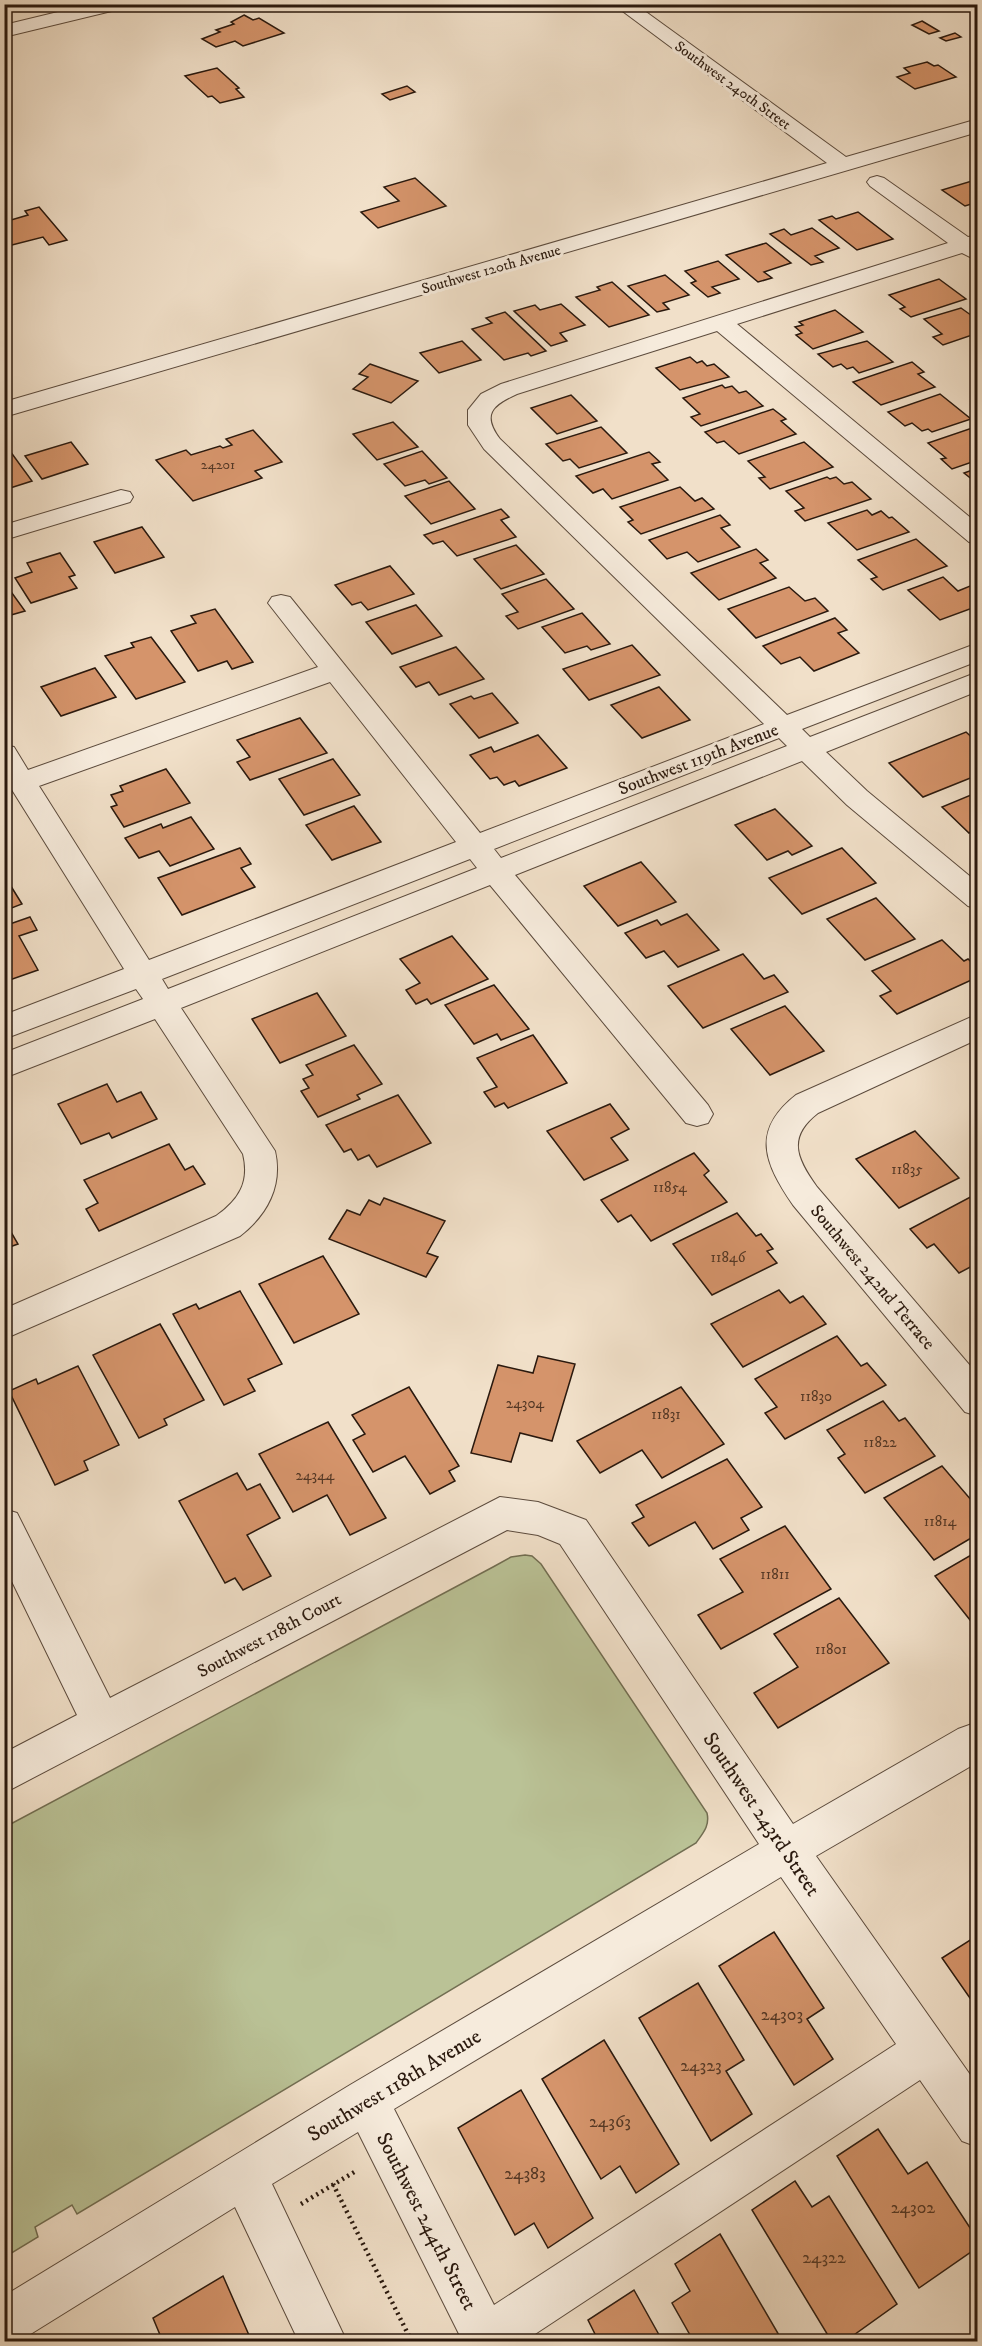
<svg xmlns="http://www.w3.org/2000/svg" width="982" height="2346" viewBox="0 0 982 2346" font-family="'IM FELL DW Pica',serif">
<rect width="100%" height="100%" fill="#f1e0c9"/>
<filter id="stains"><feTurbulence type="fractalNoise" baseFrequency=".00333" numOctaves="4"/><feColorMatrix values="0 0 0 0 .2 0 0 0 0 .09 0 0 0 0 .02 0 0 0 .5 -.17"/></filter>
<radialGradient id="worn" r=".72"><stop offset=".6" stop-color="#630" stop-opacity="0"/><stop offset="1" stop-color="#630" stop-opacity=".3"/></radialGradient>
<path fill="#bac296" stroke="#726e52" stroke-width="1.5" d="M 525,1555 L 532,1556 L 541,1564 L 707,1813 C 710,1826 703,1833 696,1843 L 77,2214 L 72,2205 L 35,2227 L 38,2237 L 5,2257 L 5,1827 L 493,1567 L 511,1557 Z"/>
<g fill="#d5946b" stroke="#2a190e" stroke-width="1.5">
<path d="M 244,15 L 253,20 L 259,18 L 284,33 L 243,46 L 235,41 L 216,47 L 202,39 L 220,32 L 216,30 L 234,24 L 231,22 Z"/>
<path d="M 922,21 L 939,31 L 929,34 L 912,25 Z"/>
<path d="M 955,33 L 961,37 L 946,41 L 940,38 Z"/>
<path d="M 927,62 L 934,66 L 938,65 L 956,77 L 915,89 L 897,77 L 910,73 L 904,68 Z"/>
<path d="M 217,68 L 239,88 L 236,89 L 244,97 L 220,103 L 212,96 L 208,97 L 185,76 Z"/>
<path d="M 407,86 L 415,92 L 390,100 L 382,94 Z"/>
<path d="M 415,178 L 446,206 L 378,228 L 361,212 L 399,201 L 384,187 Z"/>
<path d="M 975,180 L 978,182 L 978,202 L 965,206 L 942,190 Z"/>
<path d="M 39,207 L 67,240 L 49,245 L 43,237 L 4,247 L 4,222 L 28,215 L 25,211 Z"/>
<path d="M 858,212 L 893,239 L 857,250 L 819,220 L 832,216 L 836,219 Z"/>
<path d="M 812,228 L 839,248 L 815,256 L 823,262 L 811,265 L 770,234 L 784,229 L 791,235 Z"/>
<path d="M 766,243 L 791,263 L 764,272 L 772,278 L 758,282 L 726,255 Z"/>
<path d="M 718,261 L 739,279 L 712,287 L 720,293 L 708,297 L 691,283 L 696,281 L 685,271 Z"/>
<path d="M 665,275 L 689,295 L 663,303 L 669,309 L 657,312 L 628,286 Z"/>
<path d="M 939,279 L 966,299 L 911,317 L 900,309 L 905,307 L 889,295 Z"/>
<path d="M 612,282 L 649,315 L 609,327 L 576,297 L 600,290 L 597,287 Z"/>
<path d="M 561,304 L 585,325 L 560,333 L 567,341 L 551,346 L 514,311 L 535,305 L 540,310 Z"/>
<path d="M 961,308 L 975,318 L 978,317 L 978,333 L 943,345 L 933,337 L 942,334 L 924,319 Z"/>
<path d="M 835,310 L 863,332 L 813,349 L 796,335 L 802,333 L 795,327 L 803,325 L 799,322 Z"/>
<path d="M 505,312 L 546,351 L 531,356 L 528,353 L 504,360 L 472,329 L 492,323 L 486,318 Z"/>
<path d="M 462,341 L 481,360 L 439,373 L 420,353 Z"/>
<path d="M 867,341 L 893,362 L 859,373 L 853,367 L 847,369 L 841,364 L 833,367 L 818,354 Z"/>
<path d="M 690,357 L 697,363 L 702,361 L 707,366 L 714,364 L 729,377 L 680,390 L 656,368 Z"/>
<path d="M 912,362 L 924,372 L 918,374 L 935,387 L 881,405 L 853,382 Z"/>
<path d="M 370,364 L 418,381 L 391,403 L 353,389 L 368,377 L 359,374 Z"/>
<path d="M 722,385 L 725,388 L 732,386 L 739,393 L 746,391 L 763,406 L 701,426 L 691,417 L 700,414 L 683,398 Z"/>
<path d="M 940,394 L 971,419 L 932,432 L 928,429 L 922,431 L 912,423 L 905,426 L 888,412 Z"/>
<path d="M 571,395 L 597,421 L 557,434 L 531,408 Z"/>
<path d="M 773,409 L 786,419 L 781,421 L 796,434 L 739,454 L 724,441 L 717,443 L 705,432 Z"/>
<path d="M 393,422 L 418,447 L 377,460 L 353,434 Z"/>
<path d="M 978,426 L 978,460 L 952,469 L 941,459 L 946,458 L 928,443 Z"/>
<path d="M 601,427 L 627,453 L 579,468 L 570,459 L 563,461 L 546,444 Z"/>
<path d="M 253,430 L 282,462 L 255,471 L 262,478 L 193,501 L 156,460 L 186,450 L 191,455 L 220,446 L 223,448 L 232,445 L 226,439 Z"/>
<path d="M 71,442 L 88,464 L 42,479 L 25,456 Z"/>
<path d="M 804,442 L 833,467 L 770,489 L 759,478 L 765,477 L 748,461 Z"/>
<path d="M 10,451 L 32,481 L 4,490 L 4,453 Z"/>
<path d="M 422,451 L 447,478 L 429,484 L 425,480 L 405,486 L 384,464 Z"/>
<path d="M 649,452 L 660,462 L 652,464 L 668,480 L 612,499 L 603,489 L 593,493 L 576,476 Z"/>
<path d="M 978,468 L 978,484 L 964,473 Z"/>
<path d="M 827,477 L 830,479 L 836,477 L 844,484 L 852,482 L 871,499 L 805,521 L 795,511 L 804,508 L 786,491 Z"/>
<path d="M 449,481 L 475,509 L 431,524 L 405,496 Z"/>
<path d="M 680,487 L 695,501 L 702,498 L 714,509 L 641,534 L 628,522 L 633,520 L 620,507 Z"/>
<path d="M 501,509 L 509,517 L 501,520 L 516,537 L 457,556 L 443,541 L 433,544 L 424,535 Z"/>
<path d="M 867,510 L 872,515 L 881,511 L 889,518 L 892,517 L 909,532 L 857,550 L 828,523 Z"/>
<path d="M 720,515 L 730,525 L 721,528 L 740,547 L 698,562 L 687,552 L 667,559 L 649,540 Z"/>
<path d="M 142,527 L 164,557 L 115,573 L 94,542 Z"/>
<path d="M 916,539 L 947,566 L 883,590 L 871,579 L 877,577 L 858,560 Z"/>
<path d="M 516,545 L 544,574 L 501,589 L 474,559 Z"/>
<path d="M 756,549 L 768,560 L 760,563 L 776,578 L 719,600 L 691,573 Z"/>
<path d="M 60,553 L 75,575 L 69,577 L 77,588 L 31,603 L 15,578 L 32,572 L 27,563 Z"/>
<path d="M 390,566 L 414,594 L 368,610 L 361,602 L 352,605 L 335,585 Z"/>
<path d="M 943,577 L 958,591 L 970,586 L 978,593 L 978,606 L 940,620 L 908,590 Z"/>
<path d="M 546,579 L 574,609 L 518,629 L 506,616 L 518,612 L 502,594 Z"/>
<path d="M 4,582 L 25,611 L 4,617 Z"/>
<path d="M 789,587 L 805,601 L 815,598 L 828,611 L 756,638 L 728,609 Z"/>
<path d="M 416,605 L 442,636 L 392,654 L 366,622 Z"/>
<path d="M 215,609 L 253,662 L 232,669 L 227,661 L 198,671 L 171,631 L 196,623 L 191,616 Z"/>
<path d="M 582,613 L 610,644 L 591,650 L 587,646 L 565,653 L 542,627 Z"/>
<path d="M 835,618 L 847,630 L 838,633 L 859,653 L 814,671 L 800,657 L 781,664 L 763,646 Z"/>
<path d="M 151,637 L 185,682 L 136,699 L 105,656 L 134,647 L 131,643 Z"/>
<path d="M 632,645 L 660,675 L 589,700 L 563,669 Z"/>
<path d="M 456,647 L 484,679 L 439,695 L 429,682 L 416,687 L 400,667 Z"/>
<path d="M 95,668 L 116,697 L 61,716 L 41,687 Z"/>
<path d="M 659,687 L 690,720 L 642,738 L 611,705 Z"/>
<path d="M 492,693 L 518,723 L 479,738 L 450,704 L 471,696 L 474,699 Z"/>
<path d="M 300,718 L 327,753 L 250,780 L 237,762 L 250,757 L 237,740 Z"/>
<path d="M 966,732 L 978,743 L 978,748 L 972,750 L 978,755 L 978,775 L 923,797 L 889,763 Z"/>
<path d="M 538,735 L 567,768 L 519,786 L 515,781 L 504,785 L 497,777 L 490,779 L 470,755 L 491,747 L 494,752 Z"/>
<path d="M 333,759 L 360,795 L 304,815 L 279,779 Z"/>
<path d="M 166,769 L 190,803 L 124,827 L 111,807 L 117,805 L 111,795 L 123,791 L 120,786 Z"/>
<path d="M 978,792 L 978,829 L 969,833 L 942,807 Z"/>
<path d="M 354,806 L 381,842 L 332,860 L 306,825 Z"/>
<path d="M 775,809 L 812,846 L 792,855 L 788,851 L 767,860 L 735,825 Z"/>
<path d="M 191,817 L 214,849 L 170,866 L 159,851 L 139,858 L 125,838 L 161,824 L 163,828 Z"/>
<path d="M 240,848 L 251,864 L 241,868 L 255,887 L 182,915 L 158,878 Z"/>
<path d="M 842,848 L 876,883 L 802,914 L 769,878 Z"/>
<path d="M 641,862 L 676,902 L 618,926 L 584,886 Z"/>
<path d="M 4,875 L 22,904 L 4,911 Z"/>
<path d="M 876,898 L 915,939 L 865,960 L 827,919 Z"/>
<path d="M 687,914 L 719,950 L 678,967 L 664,951 L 646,958 L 625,933 L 657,920 L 661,925 Z"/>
<path d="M 30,917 L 37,930 L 19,936 L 38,970 L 4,982 L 4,926 Z"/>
<path d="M 452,936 L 488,979 L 431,1004 L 427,999 L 416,1004 L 406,990 L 420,983 L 400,959 Z"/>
<path d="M 942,940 L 964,961 L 968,959 L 978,968 L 978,977 L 897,1014 L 880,996 L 891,991 L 872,971 Z"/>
<path d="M 743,954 L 764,979 L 774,975 L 788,992 L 703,1028 L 668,986 Z"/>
<path d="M 494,985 L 529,1029 L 501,1040 L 497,1034 L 474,1044 L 445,1005 Z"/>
<path d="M 317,993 L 346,1036 L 280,1063 L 252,1019 Z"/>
<path d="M 785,1006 L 824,1051 L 770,1075 L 731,1029 Z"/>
<path d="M 533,1035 L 567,1083 L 508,1108 L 504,1103 L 495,1107 L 484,1092 L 497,1087 L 477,1058 Z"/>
<path d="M 354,1045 L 382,1084 L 357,1095 L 360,1099 L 318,1117 L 301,1091 L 309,1088 L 303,1079 L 313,1075 L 306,1065 Z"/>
<path d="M 107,1084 L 117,1102 L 141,1092 L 157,1119 L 112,1138 L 109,1133 L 81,1144 L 58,1104 Z"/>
<path d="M 398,1095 L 431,1143 L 377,1167 L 369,1155 L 358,1160 L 351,1149 L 344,1152 L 326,1125 Z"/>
<path d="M 610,1104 L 629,1129 L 611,1138 L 628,1160 L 584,1180 L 547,1131 Z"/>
<path d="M 915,1131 L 959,1178 L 899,1208 L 856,1159 Z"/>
<path d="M 169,1144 L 185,1170 L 193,1166 L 205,1184 L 99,1231 L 86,1209 L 98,1203 L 84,1180 Z"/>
<path d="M 694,1153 L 709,1171 L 704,1175 L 727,1202 L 651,1241 L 631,1215 L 618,1222 L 601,1200 Z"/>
<path d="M 978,1193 L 978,1263 L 959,1273 L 934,1244 L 927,1248 L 910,1229 Z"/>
<path d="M 384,1198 L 445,1221 L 427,1253 L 438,1257 L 426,1277 L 329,1239 L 347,1210 L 360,1215 L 369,1200 L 380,1205 Z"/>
<path d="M 737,1213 L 756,1236 L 761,1234 L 773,1249 L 767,1251 L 777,1263 L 712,1295 L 673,1244 Z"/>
<path d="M 4,1220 L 18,1244 L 4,1249 Z"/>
<path d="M 323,1256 L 359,1314 L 294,1343 L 259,1284 Z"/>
<path d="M 779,1290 L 790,1303 L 803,1296 L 826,1324 L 743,1367 L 711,1324 Z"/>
<path d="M 240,1291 L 282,1364 L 248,1379 L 255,1391 L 224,1405 L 173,1314 L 196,1304 L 199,1309 Z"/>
<path d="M 160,1324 L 204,1400 L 164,1419 L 167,1425 L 139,1438 L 93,1355 Z"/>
<path d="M 837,1336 L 861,1366 L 867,1363 L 886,1385 L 785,1439 L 765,1413 L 777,1407 L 755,1379 Z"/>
<path d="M 538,1356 L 575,1364 L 552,1441 L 520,1433 L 511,1462 L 471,1453 L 498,1365 L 533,1373 Z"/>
<path d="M 78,1366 L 119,1445 L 84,1461 L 88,1470 L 55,1485 L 9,1391 L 36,1379 L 38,1384 Z"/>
<path d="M 409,1387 L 459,1466 L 449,1471 L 455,1481 L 430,1494 L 405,1456 L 373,1472 L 353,1440 L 365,1434 L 352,1415 Z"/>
<path d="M 681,1387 L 724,1444 L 662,1478 L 642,1450 L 600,1473 L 577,1441 Z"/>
<path d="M 883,1401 L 899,1421 L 905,1418 L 935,1456 L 865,1493 L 838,1458 L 845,1454 L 827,1430 Z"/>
<path d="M 328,1422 L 386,1518 L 350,1535 L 327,1495 L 293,1512 L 259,1454 Z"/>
<path d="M 727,1459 L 762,1507 L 741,1518 L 749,1530 L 713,1549 L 695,1522 L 649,1546 L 632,1523 L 644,1517 L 636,1505 Z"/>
<path d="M 942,1466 L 978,1508 L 978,1534 L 934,1560 L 884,1498 Z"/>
<path d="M 237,1473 L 247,1490 L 260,1484 L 280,1518 L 247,1535 L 271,1576 L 243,1590 L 235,1578 L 225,1583 L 179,1501 Z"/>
<path d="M 785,1526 L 831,1589 L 721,1649 L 698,1615 L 743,1592 L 720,1559 Z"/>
<path d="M 978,1551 L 978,1630 L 935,1576 Z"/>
<path d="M 839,1598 L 889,1663 L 778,1728 L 754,1693 L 798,1667 L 774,1634 Z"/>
<path d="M 774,1932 L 824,2008 L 807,2019 L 833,2059 L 794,2085 L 719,1966 Z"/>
<path d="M 978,1935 L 978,1997 L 972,2001 L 942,1958 Z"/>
<path d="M 698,1983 L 744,2060 L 726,2071 L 752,2114 L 711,2141 L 639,2018 Z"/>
<path d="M 604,2040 L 679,2164 L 636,2193 L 620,2166 L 601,2179 L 542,2079 Z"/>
<path d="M 521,2090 L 593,2218 L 548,2248 L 534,2223 L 515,2235 L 458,2128 Z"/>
<path d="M 878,2129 L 908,2174 L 927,2162 L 978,2240 L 978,2247 L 919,2288 L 837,2156 Z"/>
<path d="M 795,2181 L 812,2207 L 829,2196 L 897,2304 L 844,2342 L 832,2342 L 752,2210 Z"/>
<path d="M 720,2234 L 783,2342 L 694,2342 L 672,2303 L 690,2291 L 675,2264 Z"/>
<path d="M 223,2276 L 252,2342 L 163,2342 L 153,2318 Z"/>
<path d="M 634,2290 L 663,2342 L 599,2342 L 588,2320 Z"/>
</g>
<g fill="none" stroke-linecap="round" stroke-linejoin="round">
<g stroke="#5c4b3d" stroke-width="2">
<g id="minor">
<path d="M 91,4 L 126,4 L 124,8 L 4,37 L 4,25 Z"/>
<path d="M 613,4 L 635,4 L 846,157 L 978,119 L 978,132 L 4,417 L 4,402 L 827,163 Z"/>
<path d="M 877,176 L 884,178 L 968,237 L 978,235 L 978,261 L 962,253 L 737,324 L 978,524 L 978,544 L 969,542 L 717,331 L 517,394 C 493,405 481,414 500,439 L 787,715 L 978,643 L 978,661 L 802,729 L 810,737 L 978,672 L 978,691 L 826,752 L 867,791 L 978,883 L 978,909 L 968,906 L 847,805 L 802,761 L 515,875 L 708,1105 L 713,1114 L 708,1123 L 697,1126 L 686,1123 L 490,885 L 181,1008 L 275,1151 C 283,1186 267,1215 240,1236 L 4,1339 L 4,1309 L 216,1216 C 239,1200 250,1182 243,1154 L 155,1019 L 4,1078 L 4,1053 L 143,999 L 136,989 L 4,1039 L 4,1015 L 124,969 L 4,777 L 4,745 L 14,747 L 28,770 L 318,667 L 268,603 L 272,597 L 281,595 L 290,597 L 480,833 L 764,724 L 484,449 L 468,425 L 468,410 L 481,394 L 501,384 L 948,243 L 870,186 L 867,182 L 870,178 ZM 330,682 L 456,842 L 149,960 L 39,786 ZM 779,738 L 787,746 L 501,858 L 494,849 ZM 470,859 L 477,868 L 168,989 L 162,979 Z"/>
<path d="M 121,490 L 130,492 L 133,497 L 130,502 L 4,540 L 4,525 Z"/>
<path d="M 978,1014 L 978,1039 L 818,1113 C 787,1137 796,1158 817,1187 L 978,1375 L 978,1416 L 965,1412 L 793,1205 C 765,1164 750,1131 796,1095 Z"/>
<path d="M 500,1497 L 538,1502 L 586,1520 L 793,1824 L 958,1729 L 972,1724 L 978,1726 L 978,1762 L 816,1856 L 978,2086 L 978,2147 L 962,2141 L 920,2080 L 523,2342 L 463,2342 L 358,2132 L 272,2184 L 347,2342 L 299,2342 L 235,2207 L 21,2340 L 4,2342 L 4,2296 L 350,2085 L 759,1844 L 560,1544 L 538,1535 L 507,1530 L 4,1793 L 4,1753 L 77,1715 L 4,1565 L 4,1509 L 17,1513 L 110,1698 ZM 781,1877 L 896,2044 L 494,2305 L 394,2109 Z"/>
</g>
</g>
<g stroke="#2a190e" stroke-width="4.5" stroke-dasharray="2 4" stroke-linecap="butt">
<path d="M 333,2184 L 412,2342"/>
<path d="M 301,2204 L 356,2171"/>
</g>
<use href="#minor" fill="#f6ebdc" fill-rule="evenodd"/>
</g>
<g text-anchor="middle" stroke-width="6" stroke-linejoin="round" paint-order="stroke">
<g font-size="14" fill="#553825">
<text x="218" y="469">24201</text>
</g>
<g font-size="15" fill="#2a190e" stroke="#f6ebdc">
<text transform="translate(733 85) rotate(36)" y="5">Southwest 240th Street</text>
<text transform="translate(491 269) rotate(-16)" y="5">Southwest 120th Avenue</text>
</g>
<g font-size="15" fill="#553825">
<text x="907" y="1174">11835</text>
<text x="670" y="1192">11854</text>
<text x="728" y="1262">11846</text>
<text x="816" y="1401">11830</text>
<text x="525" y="1408">24304</text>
<text x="666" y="1419">11831</text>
<text x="880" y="1447">11822</text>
<text x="315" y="1480">24344</text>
<text x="940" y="1526">11814</text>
<text x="775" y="1579">11811</text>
<text x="831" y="1654">11801</text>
</g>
<g font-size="18" fill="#2a190e" stroke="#f6ebdc">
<text transform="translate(698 759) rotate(-21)" y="6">Southwest 119th Avenue</text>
<text transform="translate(873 1277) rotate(50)" y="6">Southwest 242nd Terrace</text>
<text transform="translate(269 1635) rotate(-28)" y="6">Southwest 118th Court</text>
</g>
<g font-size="18" fill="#553825">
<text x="782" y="2020">24303</text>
<text x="701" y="2071">24323</text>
<text x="610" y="2127">24363</text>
<text x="525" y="2179">24383</text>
<text x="913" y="2213">24302</text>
<text x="824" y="2263">24322</text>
</g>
<g font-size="21" fill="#2a190e" stroke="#f6ebdc">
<text transform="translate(762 1814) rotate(56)" y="7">Southwest 243rd Street</text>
<text transform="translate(394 2085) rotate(-31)" y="7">Southwest 118th Avenue</text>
<text transform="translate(427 2221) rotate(63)" y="7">Southwest 244th Street</text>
</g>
</g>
<rect width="982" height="2346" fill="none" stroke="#f1e0c9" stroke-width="24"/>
<rect x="6" y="6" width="970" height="2334" fill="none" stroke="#2a190e" stroke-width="3"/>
<rect x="12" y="12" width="958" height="2322" fill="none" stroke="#2a190e" stroke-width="1.5"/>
<rect width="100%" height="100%" filter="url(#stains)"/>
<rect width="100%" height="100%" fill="url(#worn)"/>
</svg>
